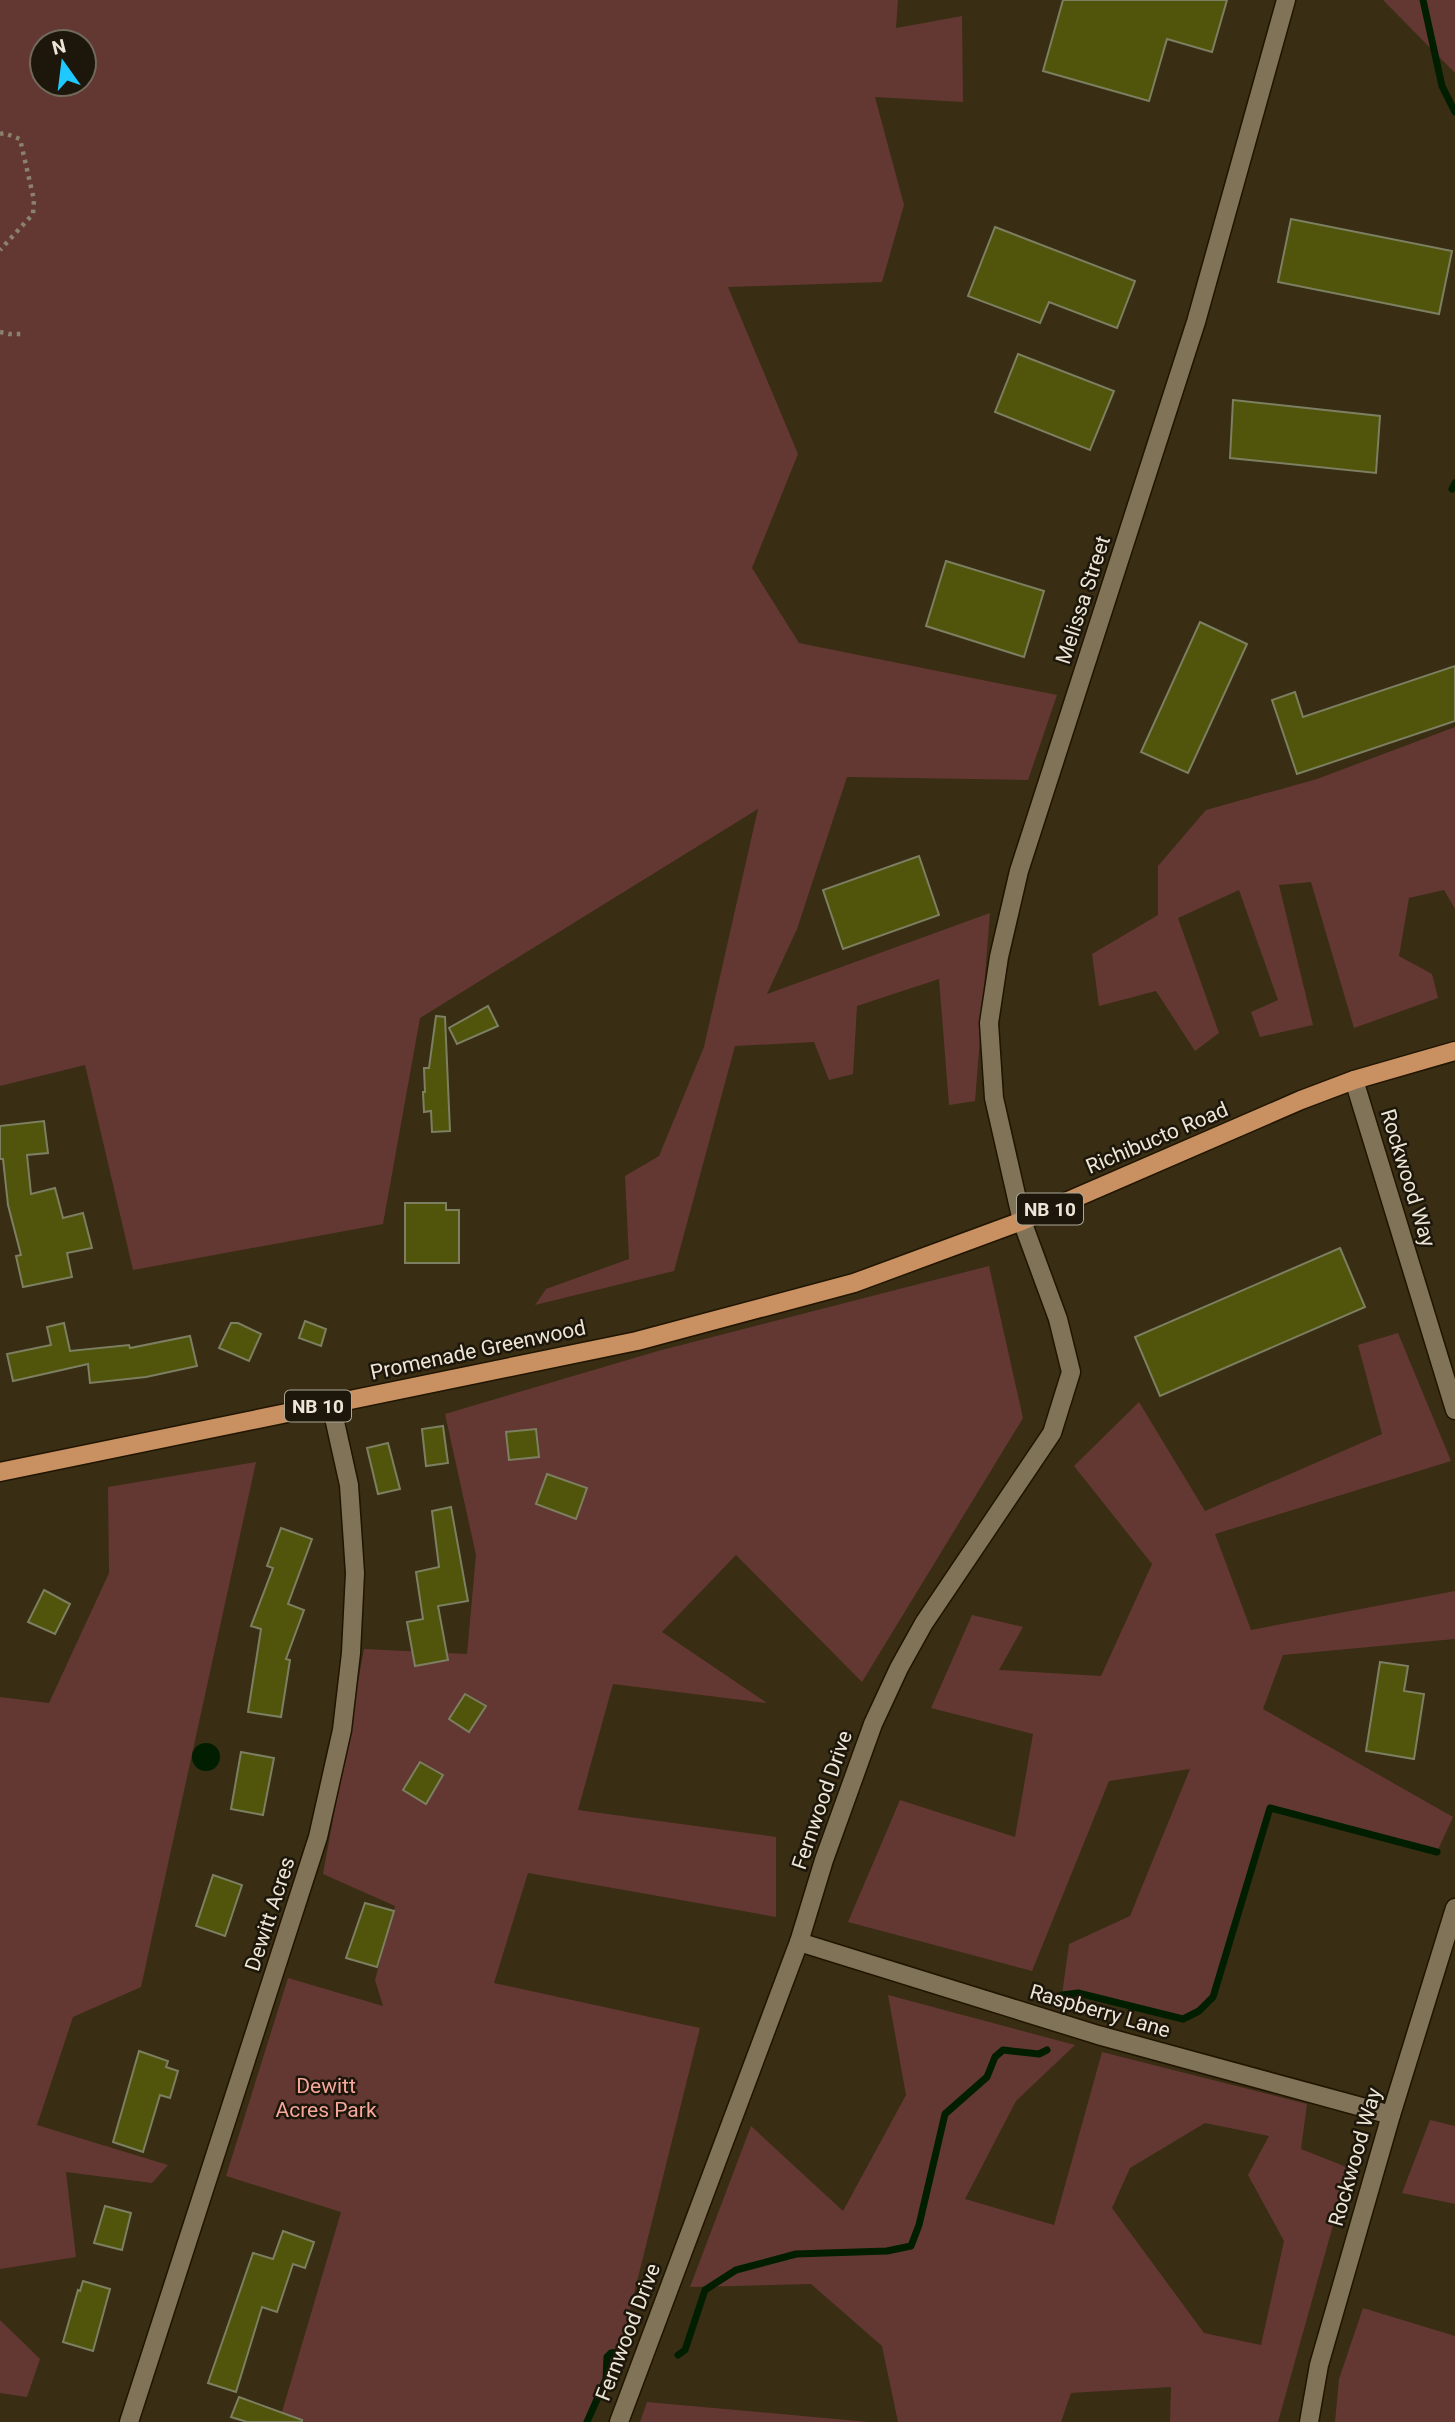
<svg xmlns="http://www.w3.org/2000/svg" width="1455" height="2422" viewBox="0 0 1455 2422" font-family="Roboto,sans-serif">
<rect width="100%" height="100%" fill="#392d13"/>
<g fill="#633833" fill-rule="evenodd">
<path d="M 0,0 L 898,0 L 896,28 L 962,16 L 963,102 L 875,97 L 904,205 L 882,282 L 728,287 L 798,454 L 752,568 L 799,643 L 1057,695 L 1028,780 L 847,777 L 797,929 L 767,994 L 990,913 L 975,1101 L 949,1105 L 939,979 L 857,1006 L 853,1074 L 829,1080 L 814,1042 L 735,1046 L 674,1271 L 535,1305 L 546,1289 L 629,1259 L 625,1176 L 659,1156 L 704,1047 L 758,809 L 420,1018 L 383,1224 L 133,1270 L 85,1065 L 0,1086 ZM 42,42 L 84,42 L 84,84 L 42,84 Z"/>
<path d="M 1383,0 L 1455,0 L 1455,73 Z"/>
<path d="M 1455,727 L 1455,909 L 1444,890 L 1409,898 L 1399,956 L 1432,974 L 1438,998 L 1354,1028 L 1311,882 L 1279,885 L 1313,1025 L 1260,1037 L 1251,1012 L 1278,1000 L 1239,890 L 1178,918 L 1219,1033 L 1195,1051 L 1156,991 L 1099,1006 L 1092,954 L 1158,915 L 1158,866 L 1206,810 L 1317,779 Z"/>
<path d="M 989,1266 L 1023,1418 L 862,1682 L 736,1555 L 662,1632 L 767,1703 L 613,1684 L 578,1810 L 776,1837 L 776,1917 L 528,1873 L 494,1983 L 700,2028 L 624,2334 L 591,2422 L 279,2422 L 341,2212 L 226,2176 L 288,1978 L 383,2006 L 375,1980 L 395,1906 L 323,1874 L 364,1649 L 467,1654 L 476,1555 L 445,1414 L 658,1351 Z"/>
<path d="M 1398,1333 L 1451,1461 L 1215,1534 L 1251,1630 L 1455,1591 L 1455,1639 L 1283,1655 L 1263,1709 L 1453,1817 L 1437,1852 L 1270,1808 L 1213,1997 L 1199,2011 L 1183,2019 L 1078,1993 L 1062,1995 L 1069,1944 L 1130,1916 L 1190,1769 L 1109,1781 L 1032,1971 L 848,1922 L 900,1800 L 1015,1837 L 1033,1734 L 931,1708 L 972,1615 L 1023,1627 L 999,1670 L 1101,1676 L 1152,1564 L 1074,1466 L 1139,1402 L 1205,1511 L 1382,1434 L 1358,1345 Z"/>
<path d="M 256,1462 L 141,1987 L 73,2017 L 37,2125 L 168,2165 L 152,2183 L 66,2172 L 76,2257 L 0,2269 L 0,1697 L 49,1703 L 109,1573 L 108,1487 Z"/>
<path d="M 888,1995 L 1075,2045 L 1016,2101 L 965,2199 L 1054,2225 L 1102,2052 L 1307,2104 L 1301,2149 L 1349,2168 L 1278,2422 L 1170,2422 L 1171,2387 L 1071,2393 L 1061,2422 L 898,2422 L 882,2346 L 811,2284 L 690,2287 L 751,2126 L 843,2211 L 906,2095 ZM 1205,2123 L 1269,2136 L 1248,2175 L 1284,2241 L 1261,2345 L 1204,2333 L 1112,2208 L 1130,2168 Z"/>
<path d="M 1430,2120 L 1455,2126 L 1455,2204 L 1402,2193 Z"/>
<path d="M 1363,2308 L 1455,2336 L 1455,2422 L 1335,2422 L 1339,2379 Z"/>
<path d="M 0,2320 L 40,2359 L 27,2397 L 0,2393 Z"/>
<path d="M 647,2402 L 869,2422 L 640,2422 Z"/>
</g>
<circle fill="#011f00" cx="206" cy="1757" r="14"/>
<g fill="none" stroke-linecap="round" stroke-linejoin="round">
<g stroke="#011f00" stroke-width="7">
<path d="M 1423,0 L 1442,86 L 1455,112"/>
<path d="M 1452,489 L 1455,483"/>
<path d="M 1062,1995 L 1078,1993 L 1183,2019 L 1199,2011 L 1213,1997 L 1270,1808 L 1437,1852"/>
<path d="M 678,2355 L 685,2350 L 705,2290 L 736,2270 L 796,2254 L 887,2251 L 911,2246 L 919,2225 L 945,2114 L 987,2077 L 995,2057 L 1003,2050 L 1039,2054 L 1047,2050"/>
<path d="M 587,2422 L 606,2379 L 607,2357 L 611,2353 L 618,2352"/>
</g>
</g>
<g fill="#51550b" stroke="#7c7f61" stroke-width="2">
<path d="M 1063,0 L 1227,0 L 1212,52 L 1167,39 L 1149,101 L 1043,71 Z"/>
<path d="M 1291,219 L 1452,251 L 1439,314 L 1278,282 Z"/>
<path d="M 995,227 L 1135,281 L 1117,328 L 1049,302 L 1040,323 L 968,296 Z"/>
<path d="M 1018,354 L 1114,391 L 1090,450 L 995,412 Z"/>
<path d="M 1233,400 L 1380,416 L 1376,473 L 1230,458 Z"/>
<path d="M 946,561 L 1044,591 L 1024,657 L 926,626 Z"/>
<path d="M 1200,622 L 1247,644 L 1188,773 L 1141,752 Z"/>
<path d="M 1455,666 L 1455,721 L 1297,774 L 1272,700 L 1295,692 L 1303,717 Z"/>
<path d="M 919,856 L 939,915 L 843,949 L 823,890 Z"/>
<path d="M 488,1006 L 498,1026 L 457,1044 L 449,1028 Z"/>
<path d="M 436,1016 L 445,1017 L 450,1131 L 432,1132 L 431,1111 L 424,1112 L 423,1092 L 425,1092 L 424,1068 L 429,1068 Z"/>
<path d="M 44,1121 L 48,1153 L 27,1155 L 31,1194 L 55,1188 L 63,1218 L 83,1213 L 92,1248 L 67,1253 L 72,1277 L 23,1287 L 16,1256 L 21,1255 L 8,1205 L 3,1159 L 0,1159 L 0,1126 Z"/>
<path d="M 405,1203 L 446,1203 L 446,1210 L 459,1210 L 459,1263 L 405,1263 Z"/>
<path d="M 1340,1248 L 1365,1307 L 1160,1396 L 1135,1337 Z"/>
<path d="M 305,1321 L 326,1329 L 321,1346 L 299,1338 Z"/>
<path d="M 64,1323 L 70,1351 L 129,1345 L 130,1348 L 190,1336 L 197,1366 L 146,1377 L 90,1383 L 88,1364 L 13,1381 L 7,1354 L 51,1345 L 47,1327 Z"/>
<path d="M 231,1323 L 238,1323 L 261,1334 L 249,1361 L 219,1348 Z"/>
<path d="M 443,1426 L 448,1463 L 426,1466 L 422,1429 Z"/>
<path d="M 536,1429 L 539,1457 L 509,1460 L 506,1432 Z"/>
<path d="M 388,1443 L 400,1489 L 378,1494 L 367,1448 Z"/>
<path d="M 547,1474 L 587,1488 L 576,1519 L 536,1504 Z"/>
<path d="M 451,1507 L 468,1601 L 438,1606 L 448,1660 L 415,1666 L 407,1622 L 423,1619 L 416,1572 L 439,1567 L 432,1511 Z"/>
<path d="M 281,1528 L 312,1539 L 288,1604 L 304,1610 L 286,1659 L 290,1660 L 281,1717 L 248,1712 L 261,1629 L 251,1626 L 273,1568 L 267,1566 Z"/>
<path d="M 44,1590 L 70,1604 L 55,1634 L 28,1622 Z"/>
<path d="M 1380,1662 L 1408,1666 L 1404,1691 L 1424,1694 L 1414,1759 L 1366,1751 Z"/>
<path d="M 465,1694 L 486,1706 L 469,1732 L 449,1719 Z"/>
<path d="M 241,1752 L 274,1758 L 263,1815 L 231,1809 Z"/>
<path d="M 420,1762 L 443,1775 L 426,1804 L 403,1790 Z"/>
<path d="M 213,1875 L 242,1885 L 225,1936 L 196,1926 Z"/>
<path d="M 365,1903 L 394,1911 L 377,1967 L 346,1958 Z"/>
<path d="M 139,2051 L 168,2061 L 166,2067 L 178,2071 L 170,2098 L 160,2095 L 143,2152 L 113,2142 Z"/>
<path d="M 105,2206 L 131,2213 L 122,2250 L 94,2243 Z"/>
<path d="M 283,2231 L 314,2242 L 305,2268 L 293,2264 L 277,2312 L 262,2307 L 236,2392 L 208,2383 L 253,2253 L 273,2259 Z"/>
<path d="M 83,2281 L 110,2289 L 93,2351 L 63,2342 L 78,2290 L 80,2291 Z"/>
<path d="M 239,2397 L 302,2420 L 302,2422 L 247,2422 L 231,2417 Z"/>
</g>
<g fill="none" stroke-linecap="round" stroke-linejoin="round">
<g stroke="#201500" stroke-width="21">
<g id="street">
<path d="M 1354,1080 L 1455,1410"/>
<path d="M 799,1942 L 1098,2035 L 1391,2115"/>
<path d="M 129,2422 L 318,1837 L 342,1730 L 351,1653 L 355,1573 L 349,1485 L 331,1404"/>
<path d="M 619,2422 L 799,1942 L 824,1860 L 873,1724 L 899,1668 L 924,1623 L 1052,1433 L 1071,1372 L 1058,1319 L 1022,1221 L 994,1098 L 989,1023 L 999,957 L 1019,871 L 1196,322 L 1286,0"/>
<path d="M 1309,2422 L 1319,2365 L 1391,2115 L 1455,1908"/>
</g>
</g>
<g stroke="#201500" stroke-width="21">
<path id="primary" d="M 0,1472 L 637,1341 L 854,1283 L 1022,1221 L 1301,1100 L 1354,1080 L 1455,1051"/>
</g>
<g stroke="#8b826c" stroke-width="4.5" stroke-dasharray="3.5 5" stroke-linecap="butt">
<path d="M 0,134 L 4,133 L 20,139 L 34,200 L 33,214 L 0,250"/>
<path d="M 0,332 L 9,334 L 23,334"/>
</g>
<use href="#street" stroke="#807357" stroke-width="18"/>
<use href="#primary" stroke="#c99161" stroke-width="18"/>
</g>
<g text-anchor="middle" stroke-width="5" stroke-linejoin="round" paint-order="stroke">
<g fill="#1c160b" stroke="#aea899" stroke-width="2">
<rect x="1017" y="1193.5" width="66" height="31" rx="5"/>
<rect x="285" y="1390.5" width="66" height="31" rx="5"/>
</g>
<g font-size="19" font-weight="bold" fill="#ede6d6">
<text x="1050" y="1216">NB 10</text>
<text x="318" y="1413">NB 10</text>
</g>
<g font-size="21" fill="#ede6d6" stroke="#1c160b">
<text transform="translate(1083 600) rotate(-72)" y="7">Melissa Street</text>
<text transform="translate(1157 1138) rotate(-23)" y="7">Richibucto Road</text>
<text transform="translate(1408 1178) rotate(73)" y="7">Rockwood Way</text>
<text transform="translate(478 1350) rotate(-12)" y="7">Promenade Greenwood</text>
<text transform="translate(822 1800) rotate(-71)" y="7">Fernwood Drive</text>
<text transform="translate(270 1914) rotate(-72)" y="7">Dewitt Acres</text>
<text transform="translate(1100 2011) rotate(16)" y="7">Raspberry Lane</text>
<text transform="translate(1355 2157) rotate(-74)" y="7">Rockwood Way</text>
<text transform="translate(628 2332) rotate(-69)" y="7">Fernwood Drive</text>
</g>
<g font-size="21" fill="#f7a79c" stroke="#1c160b">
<text x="326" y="2093">Dewitt<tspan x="326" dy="24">Acres Park</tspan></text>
</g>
</g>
<g transform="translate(63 63) rotate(346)"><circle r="33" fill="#1c160b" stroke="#70695c" stroke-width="2"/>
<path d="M0-5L12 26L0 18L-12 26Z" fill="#20c9fd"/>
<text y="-10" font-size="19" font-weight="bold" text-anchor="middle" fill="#ede6d6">N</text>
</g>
</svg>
